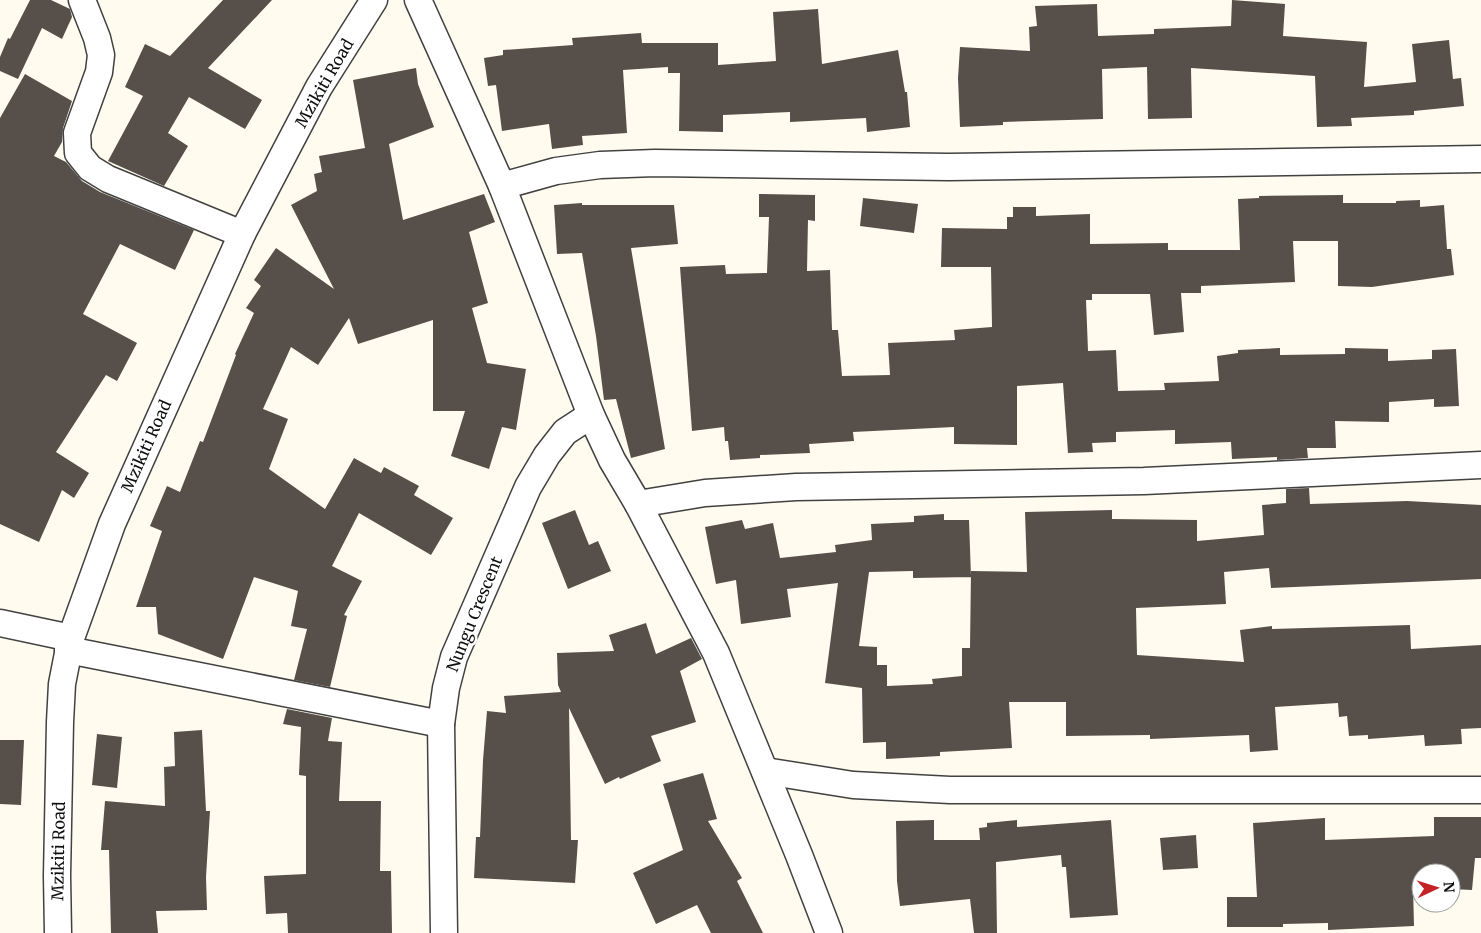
<svg xmlns="http://www.w3.org/2000/svg" width="1481" height="933" viewBox="0 0 1481 933" font-family="Merriweather,serif">
<rect width="100%" height="100%" fill="#fffcef"/>
<g fill="#57504a">
<path d="M 30,0 L 51,0 L 70,9 L 72,17 L 62,39 L 42,28 L 18,79 L 0,71 L 0,57 L 8,38 L 10,39 Z"/>
<path d="M 223,0 L 272,0 L 208,68 L 262,100 L 245,129 L 189,97 L 168,133 L 188,146 L 164,186 L 108,161 L 143,96 L 125,87 L 145,44 L 170,56 Z"/>
<path d="M 1232,0 L 1285,4 L 1283,36 L 1367,42 L 1364,87 L 1416,82 L 1412,44 L 1449,40 L 1453,79 L 1461,78 L 1464,106 L 1414,111 L 1414,115 L 1351,118 L 1352,126 L 1317,127 L 1315,76 L 1191,68 L 1192,118 L 1148,119 L 1147,67 L 1102,69 L 1103,119 L 1003,122 L 1003,125 L 960,127 L 958,78 L 960,47 L 1030,51 L 1029,27 L 1037,26 L 1035,6 L 1097,4 L 1098,36 L 1154,34 L 1154,29 L 1231,26 Z"/>
<path d="M 818,9 L 822,64 L 898,50 L 905,92 L 907,92 L 910,127 L 867,132 L 866,118 L 790,122 L 790,112 L 723,115 L 723,132 L 679,131 L 680,73 L 668,73 L 668,67 L 623,70 L 627,133 L 582,136 L 583,145 L 552,149 L 549,124 L 502,131 L 496,85 L 488,86 L 484,58 L 503,55 L 503,50 L 573,45 L 572,38 L 641,33 L 642,43 L 718,43 L 718,65 L 776,61 L 773,12 Z"/>
<path d="M 416,68 L 418,84 L 434,127 L 389,144 L 403,220 L 484,194 L 495,222 L 469,232 L 488,303 L 472,308 L 487,363 L 526,369 L 516,430 L 502,427 L 489,469 L 451,456 L 465,411 L 433,411 L 433,320 L 358,344 L 349,318 L 318,365 L 291,347 L 263,409 L 288,419 L 269,469 L 325,509 L 354,458 L 381,473 L 384,467 L 419,486 L 414,495 L 453,518 L 431,555 L 359,513 L 332,566 L 362,581 L 344,615 L 347,616 L 330,687 L 294,680 L 307,629 L 291,626 L 298,591 L 254,577 L 223,659 L 158,634 L 156,607 L 136,607 L 162,531 L 150,526 L 167,486 L 180,492 L 200,441 L 203,442 L 236,355 L 235,354 L 254,313 L 246,308 L 261,286 L 254,280 L 276,248 L 334,289 L 291,205 L 317,191 L 314,174 L 322,172 L 319,156 L 365,148 L 353,80 Z"/>
<path d="M 25,74 L 72,101 L 63,128 L 62,142 L 54,156 L 66,162 L 82,181 L 100,192 L 194,230 L 175,270 L 120,244 L 83,314 L 137,343 L 117,381 L 106,375 L 56,452 L 89,473 L 74,498 L 62,490 L 39,542 L 0,524 L 0,118 Z"/>
<path d="M 759,194 L 815,195 L 815,221 L 808,220 L 807,271 L 830,270 L 832,330 L 838,330 L 842,376 L 890,375 L 888,343 L 955,340 L 954,330 L 992,327 L 991,267 L 941,267 L 942,228 L 1007,229 L 1007,217 L 1013,217 L 1013,207 L 1036,207 L 1036,216 L 1090,214 L 1090,244 L 1168,243 L 1168,250 L 1240,250 L 1238,199 L 1259,198 L 1259,196 L 1343,195 L 1343,203 L 1396,203 L 1396,201 L 1420,200 L 1420,207 L 1444,205 L 1447,249 L 1451,249 L 1454,275 L 1372,287 L 1338,286 L 1338,241 L 1293,241 L 1295,282 L 1201,286 L 1201,293 L 1181,293 L 1184,332 L 1154,335 L 1150,294 L 1092,294 L 1092,300 L 1086,300 L 1088,351 L 1116,350 L 1118,391 L 1165,390 L 1164,383 L 1219,381 L 1217,356 L 1238,353 L 1238,350 L 1280,348 L 1280,355 L 1345,354 L 1345,348 L 1388,349 L 1388,361 L 1432,359 L 1432,350 L 1456,349 L 1459,406 L 1434,407 L 1434,399 L 1389,402 L 1389,422 L 1335,421 L 1336,448 L 1307,448 L 1308,458 L 1277,460 L 1277,457 L 1232,459 L 1231,442 L 1175,444 L 1175,430 L 1116,432 L 1116,442 L 1092,443 L 1093,452 L 1068,453 L 1063,383 L 1017,386 L 1017,445 L 954,444 L 954,427 L 853,432 L 854,441 L 809,444 L 810,453 L 760,455 L 760,458 L 730,460 L 728,441 L 725,441 L 724,427 L 692,431 L 680,267 L 725,265 L 726,274 L 767,273 L 769,217 L 759,217 Z"/>
<path d="M 863,198 L 918,204 L 914,233 L 860,226 Z"/>
<path d="M 582,203 L 582,205 L 674,205 L 678,244 L 631,248 L 665,449 L 631,458 L 616,399 L 604,400 L 596,336 L 582,253 L 557,254 L 554,205 Z"/>
<path d="M 1309,488 L 1310,504 L 1407,501 L 1481,505 L 1481,579 L 1271,588 L 1269,568 L 1224,572 L 1226,604 L 1136,608 L 1137,655 L 1244,662 L 1240,630 L 1272,626 L 1272,629 L 1410,625 L 1411,649 L 1481,645 L 1481,728 L 1461,729 L 1462,744 L 1425,746 L 1424,735 L 1368,739 L 1368,735 L 1349,736 L 1347,716 L 1339,717 L 1338,703 L 1275,707 L 1278,750 L 1250,752 L 1249,735 L 1150,739 L 1150,735 L 1066,736 L 1066,702 L 1009,702 L 1012,748 L 940,752 L 940,756 L 886,759 L 886,742 L 863,743 L 862,688 L 825,683 L 838,583 L 787,589 L 791,617 L 741,624 L 736,580 L 716,584 L 705,527 L 742,520 L 745,529 L 773,523 L 780,558 L 836,552 L 835,545 L 872,540 L 871,524 L 914,522 L 914,516 L 944,514 L 944,520 L 969,520 L 971,577 L 913,578 L 913,571 L 869,572 L 859,646 L 877,647 L 877,665 L 887,665 L 887,686 L 933,684 L 932,679 L 962,676 L 962,648 L 970,648 L 971,571 L 1027,572 L 1025,512 L 1112,510 L 1112,519 L 1197,520 L 1197,541 L 1264,535 L 1262,505 L 1286,503 L 1286,489 Z"/>
<path d="M 575,510 L 589,545 L 598,541 L 611,571 L 568,589 L 542,523 Z"/>
<path d="M 646,623 L 656,654 L 691,638 L 702,659 L 680,671 L 696,722 L 651,736 L 661,761 L 620,779 L 619,777 L 605,784 L 569,708 L 571,840 L 578,840 L 575,883 L 474,878 L 476,837 L 480,837 L 483,760 L 487,711 L 506,713 L 504,696 L 561,692 L 558,685 L 557,653 L 614,651 L 609,635 Z"/>
<path d="M 287,709 L 332,718 L 328,741 L 342,742 L 339,801 L 381,801 L 380,871 L 391,871 L 392,933 L 288,933 L 287,913 L 266,914 L 264,876 L 306,874 L 306,776 L 299,775 L 301,727 L 283,724 Z"/>
<path d="M 202,730 L 206,811 L 210,811 L 206,877 L 207,910 L 156,911 L 158,933 L 111,933 L 109,850 L 101,850 L 105,801 L 165,806 L 164,767 L 175,766 L 174,732 Z"/>
<path d="M 97,734 L 122,737 L 117,788 L 92,785 Z"/>
<path d="M 0,740 L 24,740 L 21,805 L 0,804 Z"/>
<path d="M 703,773 L 717,819 L 708,821 L 742,878 L 737,881 L 763,933 L 711,933 L 697,905 L 656,924 L 633,873 L 683,850 L 663,784 Z"/>
<path d="M 1434,817 L 1481,817 L 1481,858 L 1475,858 L 1472,890 L 1451,889 L 1451,873 L 1421,873 L 1421,887 L 1413,886 L 1414,926 L 1328,930 L 1328,923 L 1283,924 L 1283,927 L 1227,927 L 1227,897 L 1257,897 L 1253,823 L 1325,818 L 1325,840 L 1434,836 Z"/>
<path d="M 934,820 L 934,840 L 980,840 L 979,828 L 987,827 L 987,823 L 1017,820 L 1017,827 L 1111,820 L 1118,915 L 1070,918 L 1066,867 L 1062,867 L 1061,855 L 996,862 L 997,933 L 974,933 L 970,899 L 900,906 L 897,881 L 896,821 Z"/>
<path d="M 1196,835 L 1198,868 L 1163,870 L 1160,838 Z"/>
</g>
<g fill="none" stroke-linecap="round" stroke-linejoin="round">
<g stroke="#414141" stroke-width="29">
<g id="minor">
<path d="M 82,0 L 97,38 L 101,55 L 99,72 L 77,133 L 78,153 L 90,168 L 108,179 L 242,234"/>
<path d="M 418,0 L 502,186 L 591,415 L 612,460 L 638,504 L 716,653 L 799,855 L 829,933"/>
<path d="M 502,186 L 556,171 L 600,165 L 655,163 L 949,167 L 1481,159"/>
<path d="M 638,504 L 705,493 L 796,487 L 1144,481 L 1481,465"/>
<path d="M 0,623 L 71,638"/>
<path d="M 68,650 L 441,724"/>
<path d="M 765,771 L 853,785 L 950,790 L 1481,790"/>
<path d="M 58,933 L 57,876 L 60,722 L 62,684 L 71,638 L 112,524 L 242,234 L 319,87 L 374,0"/>
<path d="M 444,933 L 441,724 L 446,688 L 454,657 L 528,487 L 547,455 L 565,432 L 591,415"/>
</g>
</g>
<use href="#minor" stroke="#fff" stroke-width="26"/>
</g>
<g text-anchor="middle" stroke-width="5" stroke-linejoin="round" paint-order="stroke">
<g font-size="16" fill="#0e0e0e" stroke="#fff">
<text transform="translate(324 83) rotate(-60)" y="6">Mzikiti Road</text>
<text transform="translate(146 446) rotate(-66)" y="6">Mzikiti Road</text>
<text transform="translate(474 614) rotate(-68)" y="6">Nungu Crescent</text>
<text transform="translate(58 851) rotate(-89)" y="6">Mzikiti Road</text>
</g>
</g>
<g transform="translate(1436 888) rotate(86)"><circle r="24" fill="#ffffff" stroke="#9f9f9f"/>
<path d="M0-4L9 19L0 12L-9 19Z" fill="#c32226"/>
<text y="-8" font-size="14" font-weight="bold" text-anchor="middle" fill="#0e0e0e">N</text>
</g>
</svg>
